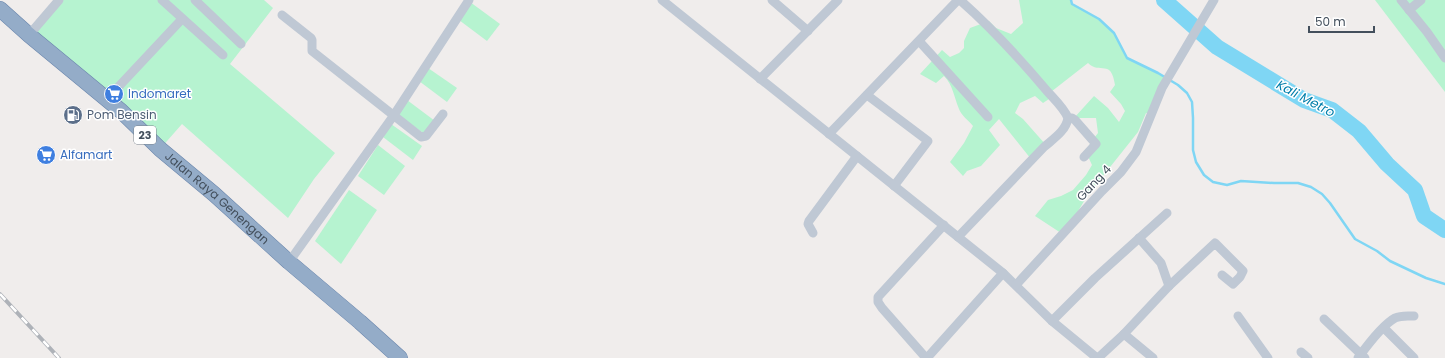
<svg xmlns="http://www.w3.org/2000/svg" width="1445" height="358" viewBox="0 0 1445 358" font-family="Poppins,sans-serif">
<rect width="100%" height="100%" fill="#f0edec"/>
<g fill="#b6f3d0">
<path d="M 63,0 L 264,0 L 273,8 L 230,64 L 335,153 L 314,179 L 288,218 L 182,124 L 160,149 L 29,35 Z"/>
<path d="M 1019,0 L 1071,0 L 1072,4 L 1099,19 L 1114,33 L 1127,58 L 1158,73 L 1167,79 L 1149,114 L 1146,113 L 1138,132 L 1087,196 L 1064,235 L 1035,216 L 1048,200 L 1061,196 L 1073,190 L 1086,175 L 1092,165 L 1086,152 L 1091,142 L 1098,133 L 1096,118 L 1074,118 L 1094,96 L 1108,108 L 1119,122 L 1125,111 L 1121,104 L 1110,92 L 1115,85 C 1111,58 1100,75 1088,63 L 1047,95 L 1052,97 L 1043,103 L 1035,96 L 1020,103 L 1015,113 L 1023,119 L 1046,145 L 1031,159 L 999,119 L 989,130 L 1000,145 L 981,166 L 967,171 L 963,176 L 950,162 L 964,143 L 973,126 C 969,121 961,115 959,109 C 954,97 953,85 944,76 L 936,83 L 920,74 L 942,50 L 950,57 L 959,53 L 964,48 L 964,41 L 970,28 L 989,21 L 996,28 L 1011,34 L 1023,23 Z"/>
<path d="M 1375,0 L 1445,0 L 1445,92 Z"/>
<path d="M 470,2 L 500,24 L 487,41 L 459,20 Z"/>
<path d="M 428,68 L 457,88 L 447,102 L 419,81 Z"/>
<path d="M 407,100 L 435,121 L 426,135 L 398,115 Z"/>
<path d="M 391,124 L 422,146 L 413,160 L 383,137 Z"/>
<path d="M 378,145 L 405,166 L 384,195 L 358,176 Z"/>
<path d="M 349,190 L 377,210 L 341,264 L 315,241 Z"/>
</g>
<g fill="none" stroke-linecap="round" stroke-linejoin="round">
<path stroke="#7fd6f4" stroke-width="2.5" d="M 1071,0 L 1072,4 L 1099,19 L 1114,33 L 1127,58 L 1158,73 L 1178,85 L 1187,93 L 1192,102 L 1193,118 L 1193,150 L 1196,162 L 1204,175 L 1213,182 L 1227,185 L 1241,181 L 1274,183 L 1298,183 L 1311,187 L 1322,194 L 1330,203 L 1355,239 L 1377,251 L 1390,261 L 1426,278 L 1445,284"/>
<path stroke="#7fd6f4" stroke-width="16" d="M 1164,0 L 1217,47 L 1304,100 L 1332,110 L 1359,131 L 1387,164 L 1415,190 L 1424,216 L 1445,230"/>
<g stroke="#6b87ad" stroke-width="16">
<g id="trunk">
<path id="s1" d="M 0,9 L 29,35 L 121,111 L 160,149 L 214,194 L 289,262 L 360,322 L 400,358"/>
</g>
</g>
<g stroke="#bfc8d4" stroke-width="9">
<path d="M 162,0 L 223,55"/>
<path d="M 195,0 L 241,44"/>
<path d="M 662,0 L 1003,273 L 1052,321 L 1097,358"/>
<path d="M 772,0 L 808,31"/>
<path d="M 1401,0 L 1427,32 L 1445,58"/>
<path d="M 1409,10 L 1421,0"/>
<path d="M 282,15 L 311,38 L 312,40 L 312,51 L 421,137 L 426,136 L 443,114"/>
<path d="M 29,35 L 59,0"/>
<path d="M 919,41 L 988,117"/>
<path d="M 760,79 L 838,0"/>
<path d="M 867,95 L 928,141 L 894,186"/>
<path d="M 107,99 L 182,19"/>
<path d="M 1068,118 L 1072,118 L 1075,120 L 1096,144 L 1084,157"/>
<path d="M 829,134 L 958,0"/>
<path d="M 813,233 L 808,224 L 809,221 L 857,156"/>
<path d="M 958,237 L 1044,147 C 1053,139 1066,131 1068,118 C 1064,108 1054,99 1047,91 C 1020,59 992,28 960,0"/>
<path d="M 1139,238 L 1161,263 L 1169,286"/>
<path d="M 289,262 L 394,115 L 469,0"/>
<path d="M 1016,285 L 1102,191 L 1121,172 L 1136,152 L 1162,88 L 1214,0"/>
<path d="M 1238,316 L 1268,358"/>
<path d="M 1324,319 L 1365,358"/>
<path d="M 1052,321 L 1095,278 L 1167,213"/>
<path d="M 1384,328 L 1414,358"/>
<path d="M 1124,334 L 1153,358"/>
<path d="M 1301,352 L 1308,358"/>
<path d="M 926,358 L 882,308 L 878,302 L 878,297 L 944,225"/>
<path d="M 927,358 L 1003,273"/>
<path d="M 1098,358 L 1124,334 L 1169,286 L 1215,243 L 1243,271 L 1240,277 L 1233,284 L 1222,275"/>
<path d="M 1358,358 C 1366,347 1384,324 1395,318 C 1401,315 1408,316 1414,316"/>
</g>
<use href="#trunk" stroke="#94acc8" stroke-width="15"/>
<g stroke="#aeb2b8" stroke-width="4">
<path id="rail" d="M 0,294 L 59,358"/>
</g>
<use href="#rail" stroke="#fff" stroke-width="2.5" stroke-dasharray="8" stroke-linecap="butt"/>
</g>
<defs>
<g id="supermarket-disc" transform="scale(1)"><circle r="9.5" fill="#3f7fe0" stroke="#fff"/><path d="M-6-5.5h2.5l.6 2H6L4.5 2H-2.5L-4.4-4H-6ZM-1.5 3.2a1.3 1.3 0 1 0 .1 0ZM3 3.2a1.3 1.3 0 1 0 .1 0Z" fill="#fff"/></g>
<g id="fuel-disc" transform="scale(1)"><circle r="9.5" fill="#5c6f8a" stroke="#fff"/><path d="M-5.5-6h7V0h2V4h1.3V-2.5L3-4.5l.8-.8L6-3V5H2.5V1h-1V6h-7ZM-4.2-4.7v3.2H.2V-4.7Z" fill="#fff"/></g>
</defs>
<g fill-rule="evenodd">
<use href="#supermarket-disc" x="114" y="94"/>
<use href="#fuel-disc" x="73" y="115"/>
<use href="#supermarket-disc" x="46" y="155"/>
</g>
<g text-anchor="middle" stroke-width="3" stroke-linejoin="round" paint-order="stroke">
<rect fill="#fff" stroke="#7b848d" stroke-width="1" x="134" y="126" width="22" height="18" rx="3"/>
<g font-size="11" font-weight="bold" fill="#434f5c">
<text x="145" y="139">23</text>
</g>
<g font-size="12" fill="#366cbe" stroke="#fff" text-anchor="start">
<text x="128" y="98">Indomaret</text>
<text x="60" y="159">Alfamart</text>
</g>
<g font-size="12" fill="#4e5e75" stroke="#fff" text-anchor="start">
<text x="87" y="119">Pom Bensin</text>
</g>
<g font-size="12" fill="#434f5c" stroke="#fff">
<text transform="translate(1094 183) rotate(-47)" y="4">Gang 4</text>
<text dy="4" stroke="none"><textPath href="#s1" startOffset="288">Jalan Raya Genengan</textPath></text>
</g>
<g font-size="13" font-style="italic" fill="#017eaa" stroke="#fff">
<text transform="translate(1306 98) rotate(28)" y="5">Kali Metro</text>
</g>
</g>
<path d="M1309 26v6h65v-6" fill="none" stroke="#434f5c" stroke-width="2"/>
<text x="1315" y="26" font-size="12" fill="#434f5c" stroke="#ffffff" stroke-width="3" paint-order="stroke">50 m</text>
</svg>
